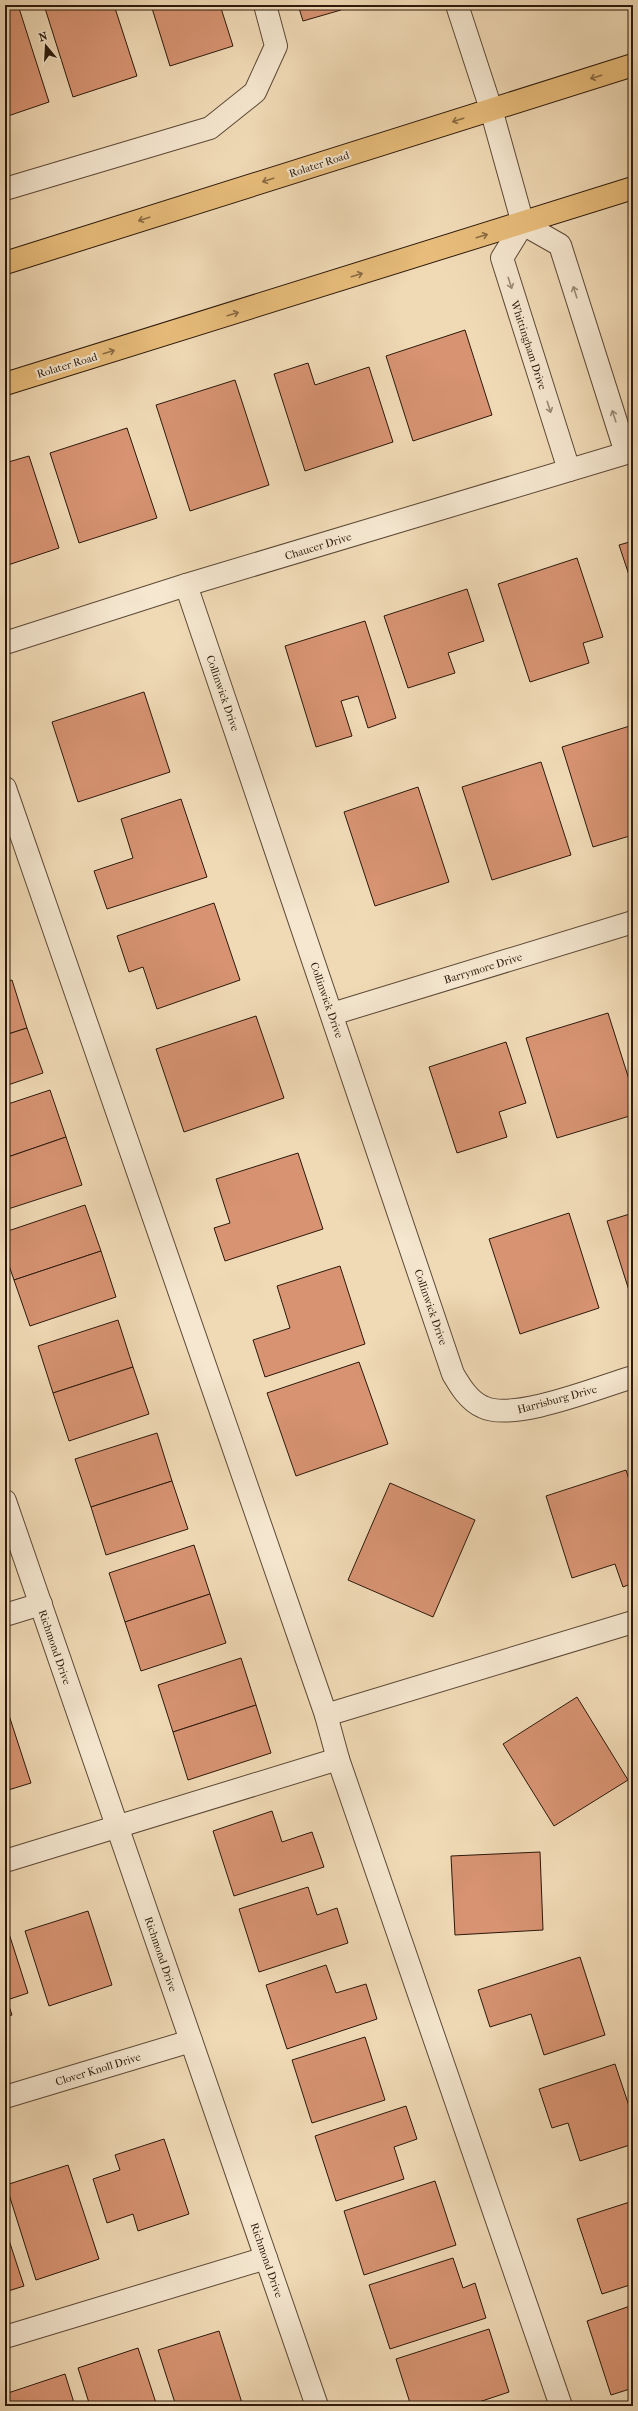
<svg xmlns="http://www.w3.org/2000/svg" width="638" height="2411" viewBox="0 0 638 2411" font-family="'IM FELL French Canon',serif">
<rect width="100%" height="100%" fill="#f0dab6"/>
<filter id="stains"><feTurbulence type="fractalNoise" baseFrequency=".005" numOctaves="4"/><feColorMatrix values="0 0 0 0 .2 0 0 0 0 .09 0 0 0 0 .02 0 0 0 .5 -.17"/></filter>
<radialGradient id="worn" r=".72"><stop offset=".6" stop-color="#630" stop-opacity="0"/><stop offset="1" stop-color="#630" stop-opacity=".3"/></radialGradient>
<g fill="#d79372" stroke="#2c190b">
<path d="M 9,5 L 18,5 L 49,102 L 5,117 L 5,6 Z"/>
<path d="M 44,5 L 114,5 L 137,76 L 73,97 Z"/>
<path d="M 151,5 L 220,5 L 233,46 L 170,66 Z"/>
<path d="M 298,5 L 339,5 L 341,10 L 303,21 Z"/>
<path d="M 465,330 L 492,415 L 413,441 L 386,356 Z"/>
<path d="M 308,363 L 315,385 L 369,367 L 393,442 L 305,471 L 274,374 Z"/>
<path d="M 235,380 L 269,485 L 190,511 L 156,405 Z"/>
<path d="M 127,428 L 157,518 L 79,543 L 50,453 Z"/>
<path d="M 29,456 L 59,548 L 5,566 L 5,463 Z"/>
<path d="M 633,541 L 633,587 L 619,545 Z"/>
<path d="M 577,558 L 603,637 L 583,643 L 589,663 L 530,682 L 498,584 Z"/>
<path d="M 467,589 L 484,641 L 448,653 L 455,673 L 408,688 L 384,616 Z"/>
<path d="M 365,621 L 396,718 L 368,728 L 358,696 L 341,701 L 352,736 L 316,747 L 285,646 Z"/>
<path d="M 144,692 L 170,772 L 78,802 L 52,722 Z"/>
<path d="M 633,725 L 633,835 L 593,847 L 562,747 Z"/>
<path d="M 541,762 L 571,855 L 492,880 L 462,787 Z"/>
<path d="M 418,787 L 449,882 L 375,906 L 344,812 Z"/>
<path d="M 181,799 L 207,877 L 107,909 L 94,871 L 133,858 L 121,819 Z"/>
<path d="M 214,903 L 240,980 L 157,1009 L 143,967 L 129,972 L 117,936 Z"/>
<path d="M 12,980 L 27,1028 L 5,1035 L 5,982 Z"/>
<path d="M 608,1013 L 633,1092 L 633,1115 L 557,1138 L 526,1038 Z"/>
<path d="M 256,1016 L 284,1098 L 184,1132 L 156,1049 Z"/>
<path d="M 27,1028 L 43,1073 L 5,1086 L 5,1035 Z"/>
<path d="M 506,1042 L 526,1103 L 499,1112 L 507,1137 L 457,1153 L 429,1067 Z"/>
<path d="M 50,1090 L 66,1137 L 5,1158 L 5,1105 Z"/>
<path d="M 66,1137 L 82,1185 L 5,1210 L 5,1158 Z"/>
<path d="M 298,1153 L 323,1229 L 225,1261 L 214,1228 L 230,1223 L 216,1179 Z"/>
<path d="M 85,1205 L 101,1251 L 14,1280 L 5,1254 L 5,1232 Z"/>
<path d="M 569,1213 L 599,1308 L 520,1334 L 489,1239 Z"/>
<path d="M 633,1213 L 633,1300 L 632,1300 L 607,1221 Z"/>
<path d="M 101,1251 L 116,1297 L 30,1326 L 14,1280 Z"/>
<path d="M 340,1266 L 365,1344 L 265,1377 L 253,1340 L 290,1328 L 277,1286 Z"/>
<path d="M 118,1320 L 133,1367 L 53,1393 L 38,1346 Z"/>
<path d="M 359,1362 L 388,1444 L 296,1476 L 267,1393 Z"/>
<path d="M 133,1367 L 149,1414 L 69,1441 L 53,1393 Z"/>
<path d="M 157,1433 L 172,1481 L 91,1507 L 75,1459 Z"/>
<path d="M 626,1470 L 633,1492 L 633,1583 L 623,1587 L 615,1564 L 572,1578 L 546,1496 Z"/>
<path d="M 172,1481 L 188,1529 L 106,1555 L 91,1507 Z"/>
<path d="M 390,1483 L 475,1520 L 433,1617 L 348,1580 Z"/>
<path d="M 194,1545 L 210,1594 L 125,1622 L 109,1573 Z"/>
<path d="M 210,1594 L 226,1643 L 141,1671 L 125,1622 Z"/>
<path d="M 241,1658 L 256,1705 L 173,1732 L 158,1685 Z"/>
<path d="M 577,1697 L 628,1780 L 554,1826 L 503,1744 Z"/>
<path d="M 5,1703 L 31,1783 L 5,1791 Z"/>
<path d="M 256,1705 L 271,1753 L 188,1780 L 173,1732 Z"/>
<path d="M 272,1811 L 282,1842 L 312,1832 L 324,1867 L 234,1896 L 213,1831 Z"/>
<path d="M 540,1852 L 543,1930 L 455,1935 L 451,1856 Z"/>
<path d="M 308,1887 L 317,1915 L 337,1908 L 348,1943 L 259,1972 L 239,1909 Z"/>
<path d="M 88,1911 L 112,1985 L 49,2006 L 25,1931 Z"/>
<path d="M 5,1921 L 28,1993 L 7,2000 L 12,2015 L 5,2017 Z"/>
<path d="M 580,1957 L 605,2035 L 544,2055 L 531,2014 L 490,2027 L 478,1990 Z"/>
<path d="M 326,1965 L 336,1993 L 366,1984 L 377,2019 L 287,2049 L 266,1985 Z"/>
<path d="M 365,2037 L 385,2100 L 312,2123 L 292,2060 Z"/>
<path d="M 615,2064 L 633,2118 L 633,2144 L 580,2161 L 568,2123 L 552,2128 L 539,2089 Z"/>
<path d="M 406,2106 L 417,2139 L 394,2147 L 404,2179 L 336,2201 L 315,2136 Z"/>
<path d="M 164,2139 L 189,2214 L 138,2231 L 133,2214 L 107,2223 L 93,2179 L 120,2170 L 115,2155 Z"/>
<path d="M 68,2165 L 99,2259 L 36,2280 L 6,2185 Z"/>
<path d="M 435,2181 L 456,2245 L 364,2275 L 344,2211 Z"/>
<path d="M 633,2201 L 633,2284 L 602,2294 L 577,2219 Z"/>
<path d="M 5,2228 L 24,2286 L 5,2292 Z"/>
<path d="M 453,2258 L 463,2288 L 475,2283 L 486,2318 L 390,2349 L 369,2285 Z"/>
<path d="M 633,2305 L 633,2388 L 611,2395 L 587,2321 Z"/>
<path d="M 489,2329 L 509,2392 L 467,2406 L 411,2406 L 396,2359 Z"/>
<path d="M 219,2331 L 243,2406 L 176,2406 L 158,2350 Z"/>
<path d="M 138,2348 L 157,2406 L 90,2406 L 78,2368 Z"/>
<path d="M 65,2374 L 75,2406 L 6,2406 L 5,2394 Z"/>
</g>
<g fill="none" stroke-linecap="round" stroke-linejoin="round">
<g stroke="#5d4936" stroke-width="24">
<g id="minor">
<path d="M 457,5 L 491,109 L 523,224 L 560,245 L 626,453"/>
<path d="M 5,189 L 210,128 L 255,92 L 276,46 L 265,5"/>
<path d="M 523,224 L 502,258 L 569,470"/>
<path d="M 186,585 L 453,1374 C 460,1386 469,1401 483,1407 C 514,1422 599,1387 633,1377"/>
<path d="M 5,643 L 186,585 L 633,451"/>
<path d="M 5,788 L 326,1715 L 338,1759 L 561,2406"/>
<path d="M 332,1014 L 633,922"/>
<path d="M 5,1501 L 317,2406"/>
<path d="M 5,1615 L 41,1604"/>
<path d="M 326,1715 L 633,1622"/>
<path d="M 5,1861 L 338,1759"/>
<path d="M 5,2097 L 191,2041"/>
<path d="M 5,2337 L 266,2258"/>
</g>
</g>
<g stroke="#2c190b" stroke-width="24">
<g id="major">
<path d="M 5,263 L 633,65"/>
<path d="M 5,384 L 633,188"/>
</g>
</g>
<use href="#minor" stroke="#f5e7d0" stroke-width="22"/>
<use href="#major" stroke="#e8bd7b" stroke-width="22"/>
</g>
<defs><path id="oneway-shaft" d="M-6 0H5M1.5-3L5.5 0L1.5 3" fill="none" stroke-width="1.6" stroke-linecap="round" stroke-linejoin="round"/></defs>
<g stroke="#8a6b43">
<use href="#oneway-shaft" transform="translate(596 77) rotate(163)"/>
<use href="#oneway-shaft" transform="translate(458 120) rotate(162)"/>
<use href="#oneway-shaft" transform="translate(268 180) rotate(162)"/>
<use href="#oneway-shaft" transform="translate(144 219) rotate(162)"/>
<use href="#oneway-shaft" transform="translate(482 236) rotate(-17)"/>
<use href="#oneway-shaft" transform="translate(357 275) rotate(-17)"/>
<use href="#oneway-shaft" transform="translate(233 314) rotate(-17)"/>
<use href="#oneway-shaft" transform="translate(109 352) rotate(-17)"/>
</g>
<g stroke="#9b8a77">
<use href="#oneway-shaft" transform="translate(510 283) rotate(72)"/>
<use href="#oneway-shaft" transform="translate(575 292) rotate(-108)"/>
<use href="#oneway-shaft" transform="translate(549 407) rotate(72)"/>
<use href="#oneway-shaft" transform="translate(614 416) rotate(-108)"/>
</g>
<g text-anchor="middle" stroke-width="4" stroke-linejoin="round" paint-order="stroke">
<g font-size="11" fill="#2c190b" stroke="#f5e7d0">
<text transform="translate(319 164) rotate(-18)" y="4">Rolater Road</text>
<text transform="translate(529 345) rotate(72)" y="4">Whittingham Drive</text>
<text transform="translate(67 365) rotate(-17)" y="4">Rolater Road</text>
<text transform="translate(318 546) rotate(-17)" y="4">Chaucer Drive</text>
<text transform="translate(223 693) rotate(71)" y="4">Collinwick Drive</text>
<text transform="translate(483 968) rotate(-17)" y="4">Barrymore Drive</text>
<text transform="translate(327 1000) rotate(71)" y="4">Collinwick Drive</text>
<text transform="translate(431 1307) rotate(71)" y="4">Collinwick Drive</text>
<text transform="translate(557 1399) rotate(-15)" y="4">Harrisburg Drive</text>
<text transform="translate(55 1647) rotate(71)" y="4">Richmond Drive</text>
<text transform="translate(161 1954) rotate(71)" y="4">Richmond Drive</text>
<text transform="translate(98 2069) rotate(-17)" y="4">Clover Knoll Drive</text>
<text transform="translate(267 2260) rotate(71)" y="4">Richmond Drive</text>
</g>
</g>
<rect width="638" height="2411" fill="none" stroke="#f0dab6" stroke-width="20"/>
<rect x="6" y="6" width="626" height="2399" fill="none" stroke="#2c190b" stroke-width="2"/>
<rect x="10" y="10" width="618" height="2391" fill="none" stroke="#2c190b"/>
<g transform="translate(46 46) rotate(342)" stroke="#f5e7d0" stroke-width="3" paint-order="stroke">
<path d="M0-3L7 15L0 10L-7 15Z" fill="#2c190b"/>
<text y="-6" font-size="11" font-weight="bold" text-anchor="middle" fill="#2c190b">N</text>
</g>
<rect width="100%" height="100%" filter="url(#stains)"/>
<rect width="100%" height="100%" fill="url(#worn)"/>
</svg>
